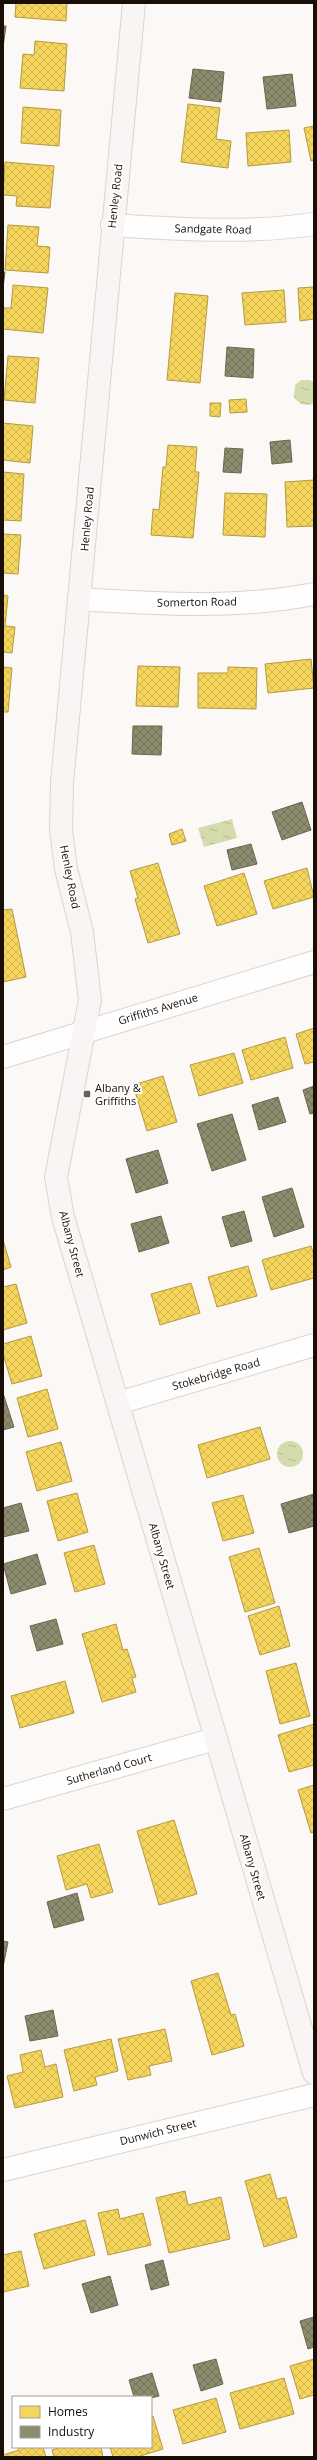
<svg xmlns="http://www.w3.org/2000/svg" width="317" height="2460" viewBox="0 0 317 2460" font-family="'Open Sans',sans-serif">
<defs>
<pattern id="water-ripples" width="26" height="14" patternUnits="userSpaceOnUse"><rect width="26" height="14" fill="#d4dbac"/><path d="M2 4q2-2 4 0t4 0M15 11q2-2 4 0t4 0" fill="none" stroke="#b5bb92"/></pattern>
<pattern id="homes-cross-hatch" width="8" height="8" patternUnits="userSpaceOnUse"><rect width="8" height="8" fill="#f6d55c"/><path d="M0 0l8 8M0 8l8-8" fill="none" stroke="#d2b64e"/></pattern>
<pattern id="industry-cross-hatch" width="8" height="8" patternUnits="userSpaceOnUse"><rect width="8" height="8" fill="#8c8c6e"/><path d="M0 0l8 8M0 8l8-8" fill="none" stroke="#727158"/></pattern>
</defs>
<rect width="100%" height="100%" fill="#fbf8f5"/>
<g fill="url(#water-ripples)">
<path d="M 301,380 L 309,380 L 314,382 L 314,403 L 309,405 L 301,404 L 294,398 L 295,385 Z"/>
<path d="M 232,819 L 237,838 L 204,847 L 198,828 Z"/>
<circle cx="290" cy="1454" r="13"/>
</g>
<g fill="url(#homes-cross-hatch)" stroke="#b49a42">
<path d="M 16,3 L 67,3 L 66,21 L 15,17 Z"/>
<path d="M 35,41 L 67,44 L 64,91 L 20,88 L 23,54 L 34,55 Z"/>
<path d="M 188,104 L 220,108 L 216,139 L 231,141 L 228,168 L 181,162 Z"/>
<path d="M 23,107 L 61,110 L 59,146 L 21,143 Z"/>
<path d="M 314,126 L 314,160 L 311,161 L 304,128 Z"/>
<path d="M 289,130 L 291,162 L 248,166 L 246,133 Z"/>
<path d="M 5,162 L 54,166 L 50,208 L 16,206 L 17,196 L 3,195 Z"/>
<path d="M 8,225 L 39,227 L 37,246 L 50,247 L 48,273 L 5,270 Z"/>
<path d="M 13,285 L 48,288 L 43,333 L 3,329 L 3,308 L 11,308 Z"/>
<path d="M 314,287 L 314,319 L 300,321 L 298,288 Z"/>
<path d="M 284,290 L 286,322 L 245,325 L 242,293 Z"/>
<path d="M 175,293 L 208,296 L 200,383 L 167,380 Z"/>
<path d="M 8,356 L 39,358 L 35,403 L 4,400 Z"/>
<path d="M 246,399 L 247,412 L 230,413 L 229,400 Z"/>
<path d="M 210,403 L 221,403 L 220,417 L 210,416 Z"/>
<path d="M 3,423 L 33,426 L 30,463 L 3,460 Z"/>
<path d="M 168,445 L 197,447 L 195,472 L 199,472 L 193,538 L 151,535 L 153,509 L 159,510 L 163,467 L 166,467 Z"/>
<path d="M 3,472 L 24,474 L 21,521 L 3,520 Z"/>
<path d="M 314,480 L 314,526 L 287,527 L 285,482 Z"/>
<path d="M 225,493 L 267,494 L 265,537 L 223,535 Z"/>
<path d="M 3,534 L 21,535 L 18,574 L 3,573 Z"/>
<path d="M 3,595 L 8,596 L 5,626 L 15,627 L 12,653 L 3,652 Z"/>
<path d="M 311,659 L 314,688 L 268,693 L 265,664 Z"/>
<path d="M 138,666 L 180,667 L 178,707 L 136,706 Z"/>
<path d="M 3,667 L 12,668 L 8,712 L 3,712 Z"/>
<path d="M 228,667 L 257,668 L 256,709 L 198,708 L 198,673 L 228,673 Z"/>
<path d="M 182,829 L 186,841 L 172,845 L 169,834 Z"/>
<path d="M 158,863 L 180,934 L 148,943 L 135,899 L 138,898 L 130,871 Z"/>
<path d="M 307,868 L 314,897 L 273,909 L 264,881 Z"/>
<path d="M 244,873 L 257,914 L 217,926 L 204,886 Z"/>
<path d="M 12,909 L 26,977 L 3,982 L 3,910 Z"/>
<path d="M 314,1028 L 314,1062 L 305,1064 L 296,1034 Z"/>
<path d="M 285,1037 L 293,1068 L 251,1080 L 242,1050 Z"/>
<path d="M 234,1053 L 243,1083 L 199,1096 L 190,1065 Z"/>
<path d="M 163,1076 L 177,1122 L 147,1131 L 133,1085 Z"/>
<path d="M 3,1240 L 11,1267 L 3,1270 Z"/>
<path d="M 311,1246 L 314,1255 L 314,1278 L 271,1290 L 262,1260 Z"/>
<path d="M 248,1266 L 257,1296 L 217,1307 L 208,1277 Z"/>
<path d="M 191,1283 L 200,1313 L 160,1325 L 151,1294 Z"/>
<path d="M 16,1284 L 27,1323 L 3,1330 L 3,1287 Z"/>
<path d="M 31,1336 L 42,1376 L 12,1384 L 3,1354 L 3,1344 Z"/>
<path d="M 47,1389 L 58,1429 L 28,1437 L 17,1398 Z"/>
<path d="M 260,1427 L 270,1459 L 207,1478 L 198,1445 Z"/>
<path d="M 61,1442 L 72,1481 L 37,1491 L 26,1452 Z"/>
<path d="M 77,1493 L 88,1532 L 58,1541 L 47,1501 Z"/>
<path d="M 243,1495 L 254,1533 L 223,1541 L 212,1503 Z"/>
<path d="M 94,1545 L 105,1584 L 75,1592 L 64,1553 Z"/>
<path d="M 259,1548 L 275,1603 L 245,1612 L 229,1557 Z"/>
<path d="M 279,1606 L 290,1646 L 260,1655 L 248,1616 Z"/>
<path d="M 116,1624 L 123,1650 L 127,1649 L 136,1677 L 132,1678 L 136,1692 L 102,1702 L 82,1634 Z"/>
<path d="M 296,1663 L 310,1716 L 280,1724 L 266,1671 Z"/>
<path d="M 65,1681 L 74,1713 L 20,1728 L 11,1696 Z"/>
<path d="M 314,1724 L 314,1765 L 289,1772 L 278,1735 Z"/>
<path d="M 314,1785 L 314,1832 L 311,1833 L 298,1790 Z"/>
<path d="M 174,1820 L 197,1894 L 159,1905 L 137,1831 Z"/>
<path d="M 99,1844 L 113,1892 L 91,1898 L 87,1884 L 66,1890 L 57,1856 Z"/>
<path d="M 218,1973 L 231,2015 L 235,2014 L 244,2046 L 212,2055 L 191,1981 Z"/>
<path d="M 165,2029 L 172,2061 L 149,2066 L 151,2075 L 128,2080 L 118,2039 Z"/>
<path d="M 111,2039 L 118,2071 L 95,2077 L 97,2085 L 74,2091 L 64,2050 Z"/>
<path d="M 41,2050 L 45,2067 L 56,2064 L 63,2097 L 15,2108 L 7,2076 L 23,2072 L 20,2055 Z"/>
<path d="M 270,2174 L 277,2199 L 286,2197 L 297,2237 L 264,2247 L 245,2181 Z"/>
<path d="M 185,2191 L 188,2205 L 221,2197 L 230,2239 L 169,2253 L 156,2198 Z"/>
<path d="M 118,2209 L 120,2219 L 143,2213 L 151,2245 L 108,2255 L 98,2213 Z"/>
<path d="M 85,2220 L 95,2255 L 44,2269 L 34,2234 Z"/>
<path d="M 21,2251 L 29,2286 L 3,2292 L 3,2255 Z"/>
<path d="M 314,2359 L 314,2395 L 300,2399 L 290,2366 Z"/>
<path d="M 284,2378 L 294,2414 L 240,2429 L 230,2393 Z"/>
<path d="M 216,2398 L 226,2432 L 183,2444 L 173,2410 Z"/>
<path d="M 151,2416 L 153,2416 L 163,2449 L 137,2457 L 113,2457 L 110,2447 L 151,2447 Z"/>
<path d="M 18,2447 L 43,2447 L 46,2457 L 3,2457 L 3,2455 L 19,2450 Z"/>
<path d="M 62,2447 L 101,2447 L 103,2457 L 54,2457 L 52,2450 Z"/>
</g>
<g fill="url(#industry-cross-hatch)" stroke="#6a664f">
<path d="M 3,26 L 6,26 L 3,47 Z"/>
<path d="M 193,69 L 224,72 L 221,102 L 189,98 Z"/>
<path d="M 292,74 L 296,106 L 267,109 L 263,77 Z"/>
<path d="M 3,272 L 5,272 L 3,288 Z"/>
<path d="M 227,347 L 254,349 L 253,378 L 225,376 Z"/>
<path d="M 290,440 L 292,462 L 272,464 L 270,442 Z"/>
<path d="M 225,448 L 243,449 L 241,473 L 223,472 Z"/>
<path d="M 133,726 L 162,726 L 161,755 L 132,754 Z"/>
<path d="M 302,802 L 311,830 L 282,840 L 272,812 Z"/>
<path d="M 251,844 L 257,864 L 232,870 L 227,850 Z"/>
<path d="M 314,1086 L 314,1113 L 310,1114 L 303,1090 Z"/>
<path d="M 278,1097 L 286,1122 L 259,1130 L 252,1105 Z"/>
<path d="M 232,1114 L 246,1160 L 212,1171 L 197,1124 Z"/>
<path d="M 158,1150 L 168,1183 L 136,1193 L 126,1159 Z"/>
<path d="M 292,1188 L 304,1227 L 274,1237 L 262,1197 Z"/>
<path d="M 244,1211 L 252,1241 L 231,1247 L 222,1217 Z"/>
<path d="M 161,1216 L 169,1243 L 139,1252 L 131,1224 Z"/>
<path d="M 3,1393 L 14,1427 L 3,1430 Z"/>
<path d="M 314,1494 L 314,1526 L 289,1533 L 281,1504 Z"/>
<path d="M 21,1503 L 29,1531 L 3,1537 L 3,1508 Z"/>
<path d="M 37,1554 L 46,1584 L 11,1594 L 3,1564 Z"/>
<path d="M 56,1619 L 63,1644 L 37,1651 L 30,1626 Z"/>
<path d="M 77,1893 L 84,1920 L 54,1928 L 47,1902 Z"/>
<path d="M 3,1941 L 8,1942 L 3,1967 Z"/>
<path d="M 53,2010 L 58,2036 L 30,2041 L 25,2016 Z"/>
<path d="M 163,2260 L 169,2285 L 151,2290 L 145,2265 Z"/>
<path d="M 110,2276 L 118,2305 L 91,2313 L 82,2284 Z"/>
<path d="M 314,2317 L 314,2347 L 308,2349 L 300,2321 Z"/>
<path d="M 216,2359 L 223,2384 L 201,2391 L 193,2365 Z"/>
<path d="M 152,2373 L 159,2396 L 151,2398 L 134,2397 L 129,2380 Z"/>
</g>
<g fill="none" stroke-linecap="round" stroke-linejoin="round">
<g stroke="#dcd4ce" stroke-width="24">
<g id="street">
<path d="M 112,225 C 179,229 247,234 314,224"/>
<path d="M 80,599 C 158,604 237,609 314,594"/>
<path d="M 3,1057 L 314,962"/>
<path d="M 118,1403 L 314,1345"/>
<path d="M 3,1799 L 215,1739"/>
<path d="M 3,2170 L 314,2095"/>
</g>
</g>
<g stroke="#dcd4ce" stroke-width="24">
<path id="secondary" d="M 134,3 L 62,783 L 61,830 L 66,869 L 82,932 L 90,1000 L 56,1177 L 63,1217 L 78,1268 L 314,2073"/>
</g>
<use href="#street" stroke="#fefefe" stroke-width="22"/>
<use href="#secondary" stroke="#f9f5f4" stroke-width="22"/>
</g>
<rect fill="#69615a" stroke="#fff" stroke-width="1.5" x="83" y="1090" width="8" height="8" rx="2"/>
<g text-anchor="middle" stroke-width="4" stroke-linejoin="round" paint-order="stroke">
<g font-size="11" fill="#1a0f06" stroke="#fff">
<text transform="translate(115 196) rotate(-84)" y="4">Henley Road</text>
<text transform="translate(213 229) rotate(1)" y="4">Sandgate Road</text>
<text transform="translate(87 519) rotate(-85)" y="4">Henley Road</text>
<text transform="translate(197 602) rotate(-1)" y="4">Somerton Road</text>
<text transform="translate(70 877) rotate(79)" y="4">Henley Road</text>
<text transform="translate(158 1009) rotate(-17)" y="4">Griffiths Avenue</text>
<text transform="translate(72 1244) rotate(75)" y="4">Albany Street</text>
<text transform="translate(216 1374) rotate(-16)" y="4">Stokebridge Road</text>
<text transform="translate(162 1556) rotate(74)" y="4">Albany Street</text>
<text transform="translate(109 1769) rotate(-16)" y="4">Sutherland Court</text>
<text transform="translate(253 1867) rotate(74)" y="4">Albany Street</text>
<text transform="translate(158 2132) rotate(-14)" y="4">Dunwich Street</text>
</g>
<g font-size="11" fill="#1a0f06" stroke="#fff" text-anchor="start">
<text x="95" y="1092">Albany &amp;<tspan x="95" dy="13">Griffiths</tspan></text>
</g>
</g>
<rect width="317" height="2460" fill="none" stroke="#1a0f06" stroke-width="8"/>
<rect x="12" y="2396" width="140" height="52" fill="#ffffff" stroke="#a39f9b"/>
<rect x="20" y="2406" width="20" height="12" fill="#f6d55c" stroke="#a39f9b"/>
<text x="48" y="2416" font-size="12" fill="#1a0f06">Homes</text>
<rect x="20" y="2426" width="20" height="12" fill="#8c8c6e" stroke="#a39f9b"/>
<text x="48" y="2436" font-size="12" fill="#1a0f06">Industry</text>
</svg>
